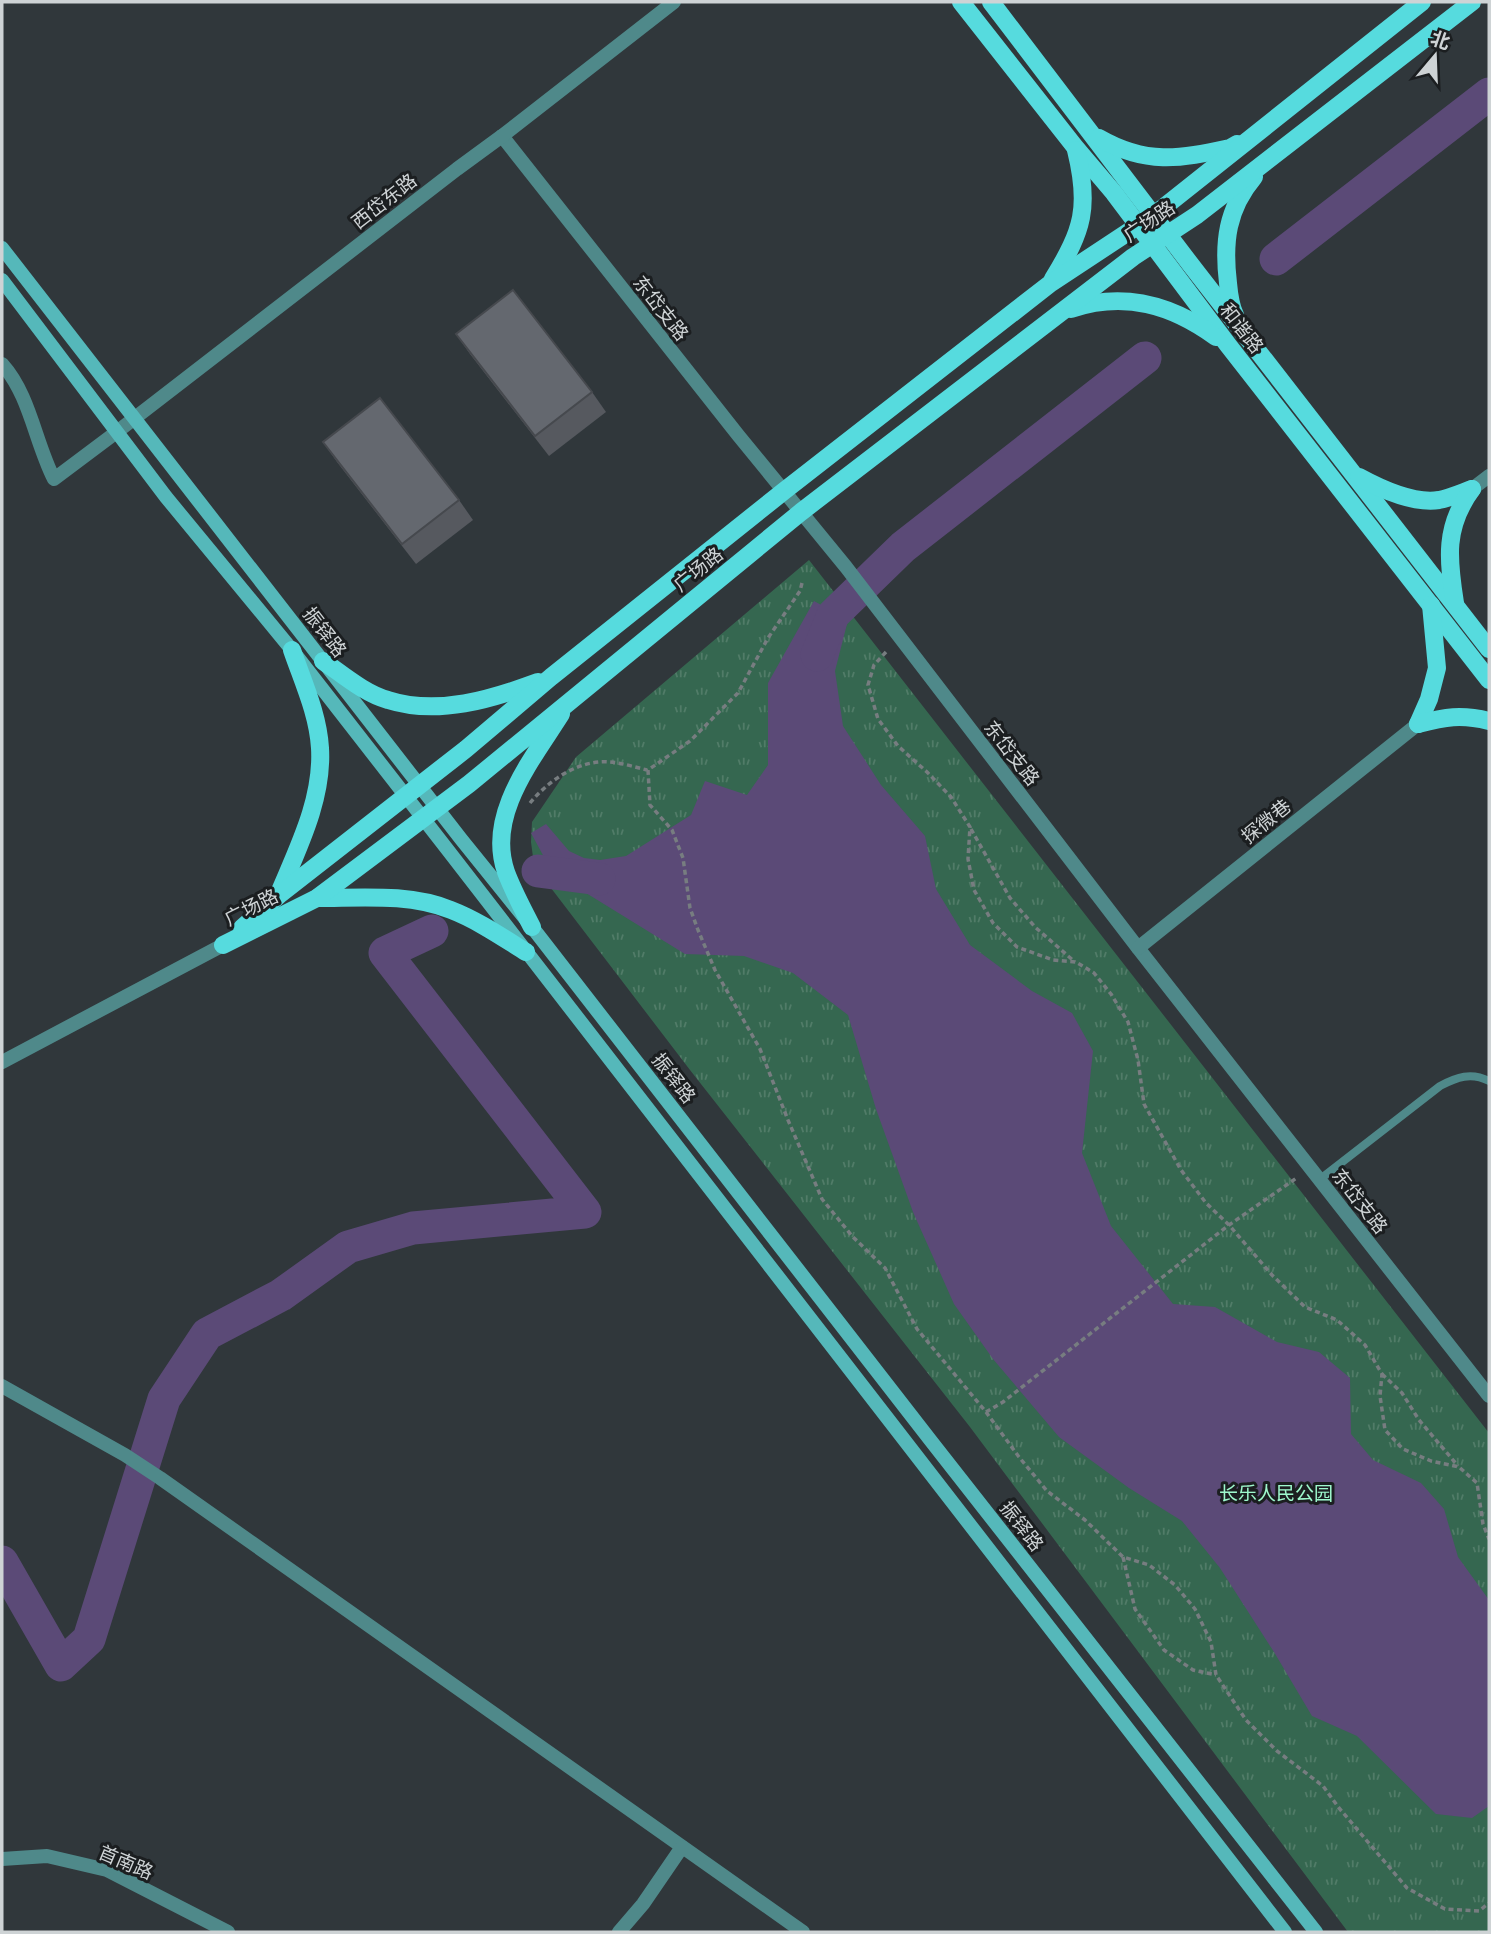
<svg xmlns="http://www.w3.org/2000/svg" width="1491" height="1934" viewBox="0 0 1491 1934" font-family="Manrope,'Noto Sans SC',sans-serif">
<defs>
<pattern id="park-tufts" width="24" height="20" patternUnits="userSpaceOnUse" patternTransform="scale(1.75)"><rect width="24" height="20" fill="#356750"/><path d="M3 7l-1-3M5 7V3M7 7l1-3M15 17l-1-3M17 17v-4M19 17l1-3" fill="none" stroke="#517c68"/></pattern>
</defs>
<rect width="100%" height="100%" fill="#30373b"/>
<path fill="url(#park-tufts)" d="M 809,560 L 1489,1433 L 1489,1932 L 1348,1932 L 970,1427 L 690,1070 L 538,871 L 533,857 L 531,842 L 532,822 L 576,757 Z"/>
<path fill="#5b4a77" d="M 814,601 L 848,620 L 835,671 L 843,726 L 881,785 L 925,836 L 936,889 L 970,945 L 1032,991 L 1072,1013 L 1093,1051 L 1082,1153 L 1111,1226 L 1173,1304 L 1215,1307 L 1277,1342 L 1319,1352 L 1350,1378 L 1351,1434 L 1373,1460 L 1421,1483 L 1444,1509 L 1458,1557 L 1489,1600 L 1489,1806 L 1472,1818 L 1436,1814 L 1357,1736 L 1312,1716 L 1274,1652 L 1220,1568 L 1182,1521 L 1129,1488 L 1059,1437 L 993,1359 L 954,1304 L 913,1212 L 876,1109 L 848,1015 L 793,973 L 744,956 L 685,954 L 552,872 L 531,833 L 546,824 L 569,851 L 584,858 L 600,860 L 626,856 L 691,815 L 705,781 L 747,795 L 768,765 L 768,683 Z"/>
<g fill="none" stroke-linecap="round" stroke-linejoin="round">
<g stroke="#5b4a77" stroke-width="33">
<path d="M 1276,259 L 1489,94"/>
<path d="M 817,655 L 833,615 L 903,547 L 1145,358"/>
<path d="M 538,871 L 599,879"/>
<path d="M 2,1562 L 61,1665 L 89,1639 L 164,1399 L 207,1334 L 281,1295 L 348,1247 L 413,1228 L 585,1212 L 385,953 L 432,931"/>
</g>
<g stroke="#777d80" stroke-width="3.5" stroke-dasharray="5 3.5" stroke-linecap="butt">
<path d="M 802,583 L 800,591 L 768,638 L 738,693 L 690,741 L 648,770 L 650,805 L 672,830 L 683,858 L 690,908 L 698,930 L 715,970 L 760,1049 L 788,1120 L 822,1199 L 852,1236 L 885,1268 L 917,1329 L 986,1412 L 1019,1457 L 1047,1491 L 1085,1520 L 1123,1557 L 1149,1565 L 1175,1585 L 1195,1609 L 1211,1642 L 1216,1675 L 1246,1720 L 1277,1751 L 1323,1786 L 1339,1808 L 1407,1888 L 1445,1909 L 1479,1911 L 1489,1903"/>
<path d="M 886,652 L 874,665 L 868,685 L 878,719 L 898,746 L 927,772 L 951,797 L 970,827 L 968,859 L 974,890 L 993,923 L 1017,947 L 1053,960 L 1076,962 L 1094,973 L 1111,994 L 1128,1022 L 1138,1060 L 1144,1104 L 1181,1170 L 1206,1203 L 1229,1225 L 1272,1275 L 1305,1307 L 1337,1320 L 1365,1345 L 1382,1374 L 1380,1396 L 1385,1430 L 1403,1449 L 1431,1461 L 1459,1467 L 1477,1483 L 1483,1524 L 1489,1539"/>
<path d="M 530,803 C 548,781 579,759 610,762 C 622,763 635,767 647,770"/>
<path d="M 971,829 L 1010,898 L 1035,927 L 1075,962"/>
<path d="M 1382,1374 L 1402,1393 L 1419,1420 L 1458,1466"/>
<path d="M 986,1412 L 1003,1402 L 1229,1225 L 1298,1177"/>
<path d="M 1123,1557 L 1135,1609 L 1164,1650 L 1193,1670 L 1216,1675"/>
</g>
<path stroke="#4f898a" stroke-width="8" d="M 1319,1180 L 1440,1086 C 1457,1077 1471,1072 1489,1081"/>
<g stroke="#4f898a" stroke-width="14">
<path d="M 2,364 C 30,395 35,442 54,479 L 118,431"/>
<path d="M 2,1386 L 125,1455 L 160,1478 L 803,1932"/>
<path d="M 2,1859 L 47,1856 L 107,1870 L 228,1932"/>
<path d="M 619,1932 L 643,1904 L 682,1847"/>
</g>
<g stroke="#4f898a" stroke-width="14">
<path d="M 502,136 L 738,435 L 846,567 L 1138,948 L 1489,1396"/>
<path d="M 118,431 L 457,169 L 502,136 L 674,2"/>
<path d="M 1472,489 L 1489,476"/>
<path d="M 1138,948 L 1418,724"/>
<path d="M 2,1062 L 223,945"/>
</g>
<g stroke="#55b8ba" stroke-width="14">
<path d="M 2,248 L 461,839 L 532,927 L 931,1441 L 1316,1932"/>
<path d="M 2,280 L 166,497 L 292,650 L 447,849 L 1285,1932"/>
</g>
<g stroke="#56dbde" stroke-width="18">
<path d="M 961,2 L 1075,147 L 1114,193 L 1228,345 L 1489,680"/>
<path d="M 991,2 L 1191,265 L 1489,649"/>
<path d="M 1099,138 C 1146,165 1179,159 1230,148 L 1237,144"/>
<path d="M 1053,279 C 1083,230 1090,207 1076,150"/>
<path d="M 1071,309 C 1125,291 1172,305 1216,337"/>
<path d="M 1235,315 C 1230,305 1229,294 1228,283 C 1223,242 1227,209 1254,177"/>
<path d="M 1359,477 C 1381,489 1413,504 1439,500 C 1450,498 1461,493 1472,489"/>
<path d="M 1455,603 C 1448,559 1444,527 1472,489"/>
<path d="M 323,661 C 342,674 365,694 388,700 C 438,716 492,699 538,682"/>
<path d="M 1418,724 L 1429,699 L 1437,668 L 1431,605"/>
<path d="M 1418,724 C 1445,717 1461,714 1489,721"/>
<path d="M 280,891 C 299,846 323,798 320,748 C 318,714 303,682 292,650"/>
<path d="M 317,898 C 361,898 409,893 451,910 C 477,920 502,937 526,952"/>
<path d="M 532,927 C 523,909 513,891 506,872 C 486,815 532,760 561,714"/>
<path d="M 242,928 L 279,895 L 466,749 L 551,677 L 784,491 L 1051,283 L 1154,215 L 1422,2"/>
<path d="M 223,945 L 317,898 L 469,784 L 801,512 L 1133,257 L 1197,215 L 1472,2"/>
</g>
</g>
<g fill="#56595f">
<path d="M 456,334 L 592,392 L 606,412 L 549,456 L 470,354 Z"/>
<path d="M 323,442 L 459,500 L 473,520 L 416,564 L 337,462 Z"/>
</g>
<g fill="#64686f" stroke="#46494e" stroke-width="2">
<path d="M 513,290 L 592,392 L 535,436 L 456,334 Z"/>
<path d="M 380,398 L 459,500 L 402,544 L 323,442 Z"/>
</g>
<g text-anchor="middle" stroke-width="6" stroke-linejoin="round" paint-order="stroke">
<g font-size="19" fill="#ced3d5" stroke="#1b1e20">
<text transform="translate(384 201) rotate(-38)" y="7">西岱东路</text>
<text transform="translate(1149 221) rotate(-34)" y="7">广场路</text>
<text transform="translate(661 308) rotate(52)" y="7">东岱支路</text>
<text transform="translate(1242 328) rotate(52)" y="7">和谐路</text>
<text transform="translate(698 569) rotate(-39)" y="7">广场路</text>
<text transform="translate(325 632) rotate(52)" y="7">振铎路</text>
<text transform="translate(1012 753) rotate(52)" y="7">东岱支路</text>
<text transform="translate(1266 821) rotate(-39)" y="7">探微巷</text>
<text transform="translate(251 907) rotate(-27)" y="7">广场路</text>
<text transform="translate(674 1078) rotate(52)" y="7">振铎路</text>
<text transform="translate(1360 1201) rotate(52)" y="7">东岱支路</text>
<text transform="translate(1022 1526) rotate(52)" y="7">振铎路</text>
<text transform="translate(126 1862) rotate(23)" y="7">首南路</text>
</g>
<g font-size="19" fill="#9ef8cd" stroke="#1b1e20">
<text x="1276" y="1500">长乐人民公园</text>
</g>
</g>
<rect width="1491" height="1934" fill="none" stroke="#ced3d5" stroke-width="7"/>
<g transform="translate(1435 56) rotate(19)" stroke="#1b1e20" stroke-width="5" paint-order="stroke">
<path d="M0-5L12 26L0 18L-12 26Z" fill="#ced3d5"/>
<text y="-10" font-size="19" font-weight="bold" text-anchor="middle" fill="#ced3d5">北</text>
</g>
</svg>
